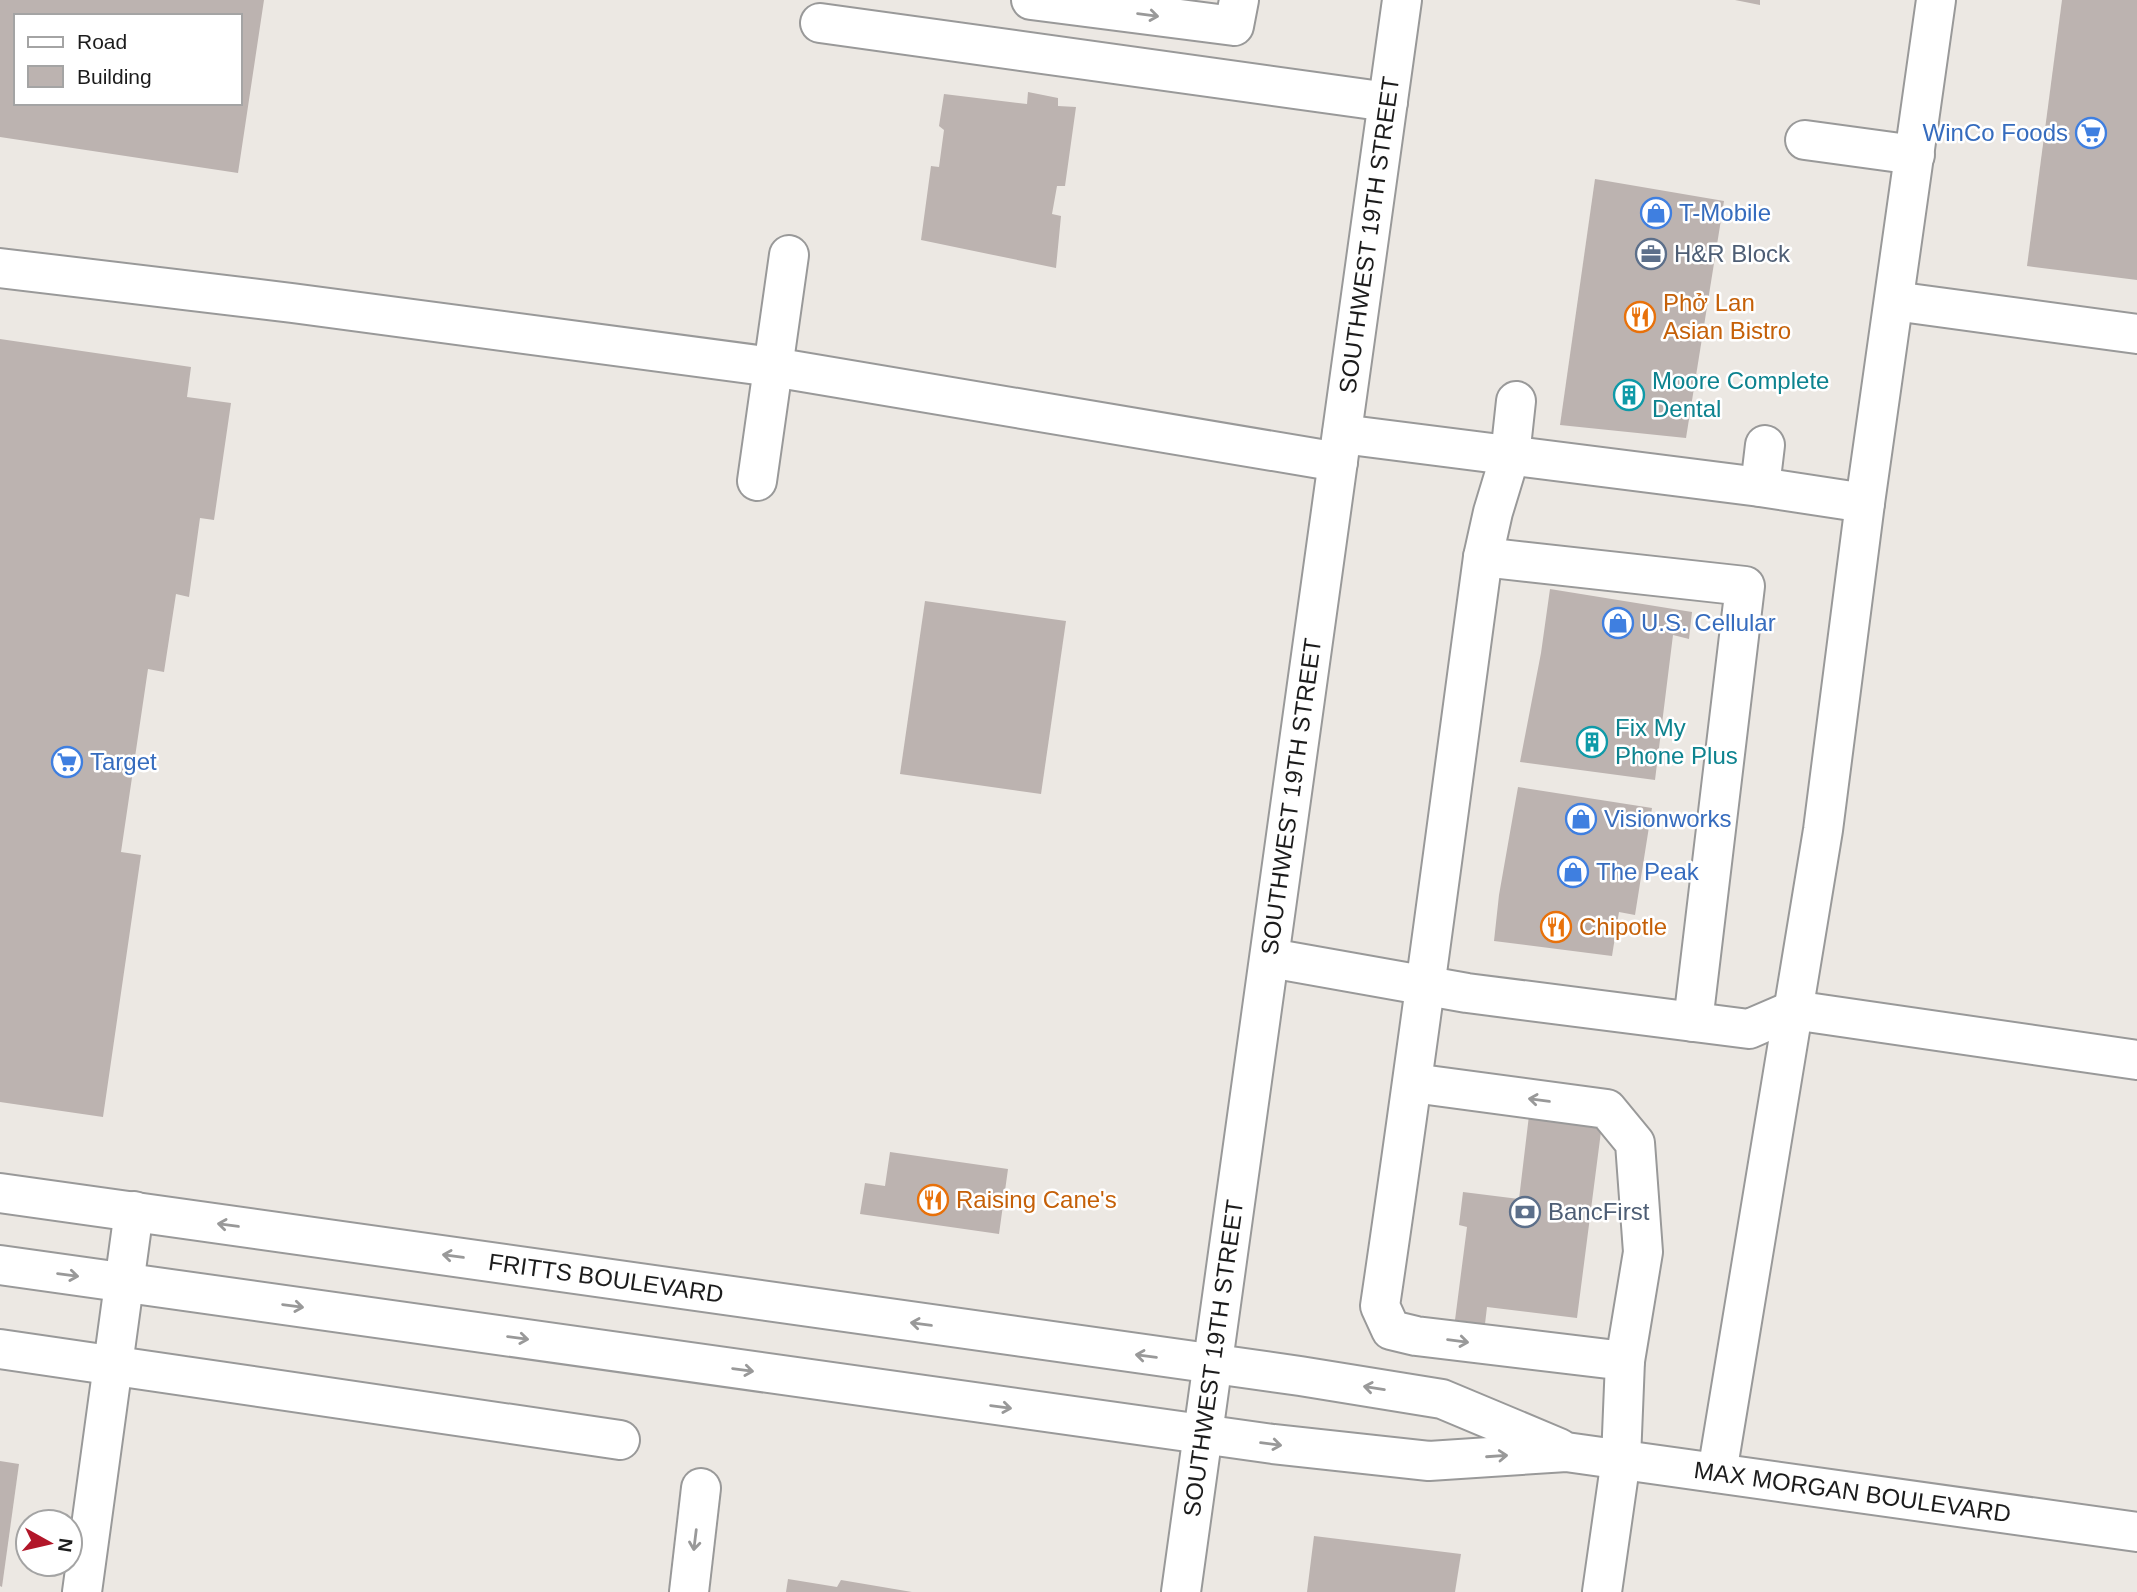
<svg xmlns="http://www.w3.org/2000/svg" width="2137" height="1592" viewBox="0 0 2137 1592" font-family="Arial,sans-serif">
<rect width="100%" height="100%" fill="#ece8e3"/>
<g fill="#bcb3b0" fill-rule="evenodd">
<path d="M 0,0 L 264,0 L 238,173 L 0,137 ZM 16,16 L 240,16 L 240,103 L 16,103 Z"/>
<path d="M 1735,0 L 1760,0 L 1760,5 Z"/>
<path d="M 2062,0 L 2137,0 L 2137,280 L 2027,266 Z"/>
<path d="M 1028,92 L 1058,98 L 1058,106 L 1076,107 L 1065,186 L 1057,186 L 1052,214 L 1061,216 L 1056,268 L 921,240 L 931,166 L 939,167 L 944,130 L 939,126 L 944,94 L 1027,104 Z"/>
<path d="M 1595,179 L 1724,201 L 1686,438 L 1560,425 Z"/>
<path d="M 0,339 L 191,367 L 187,397 L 231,403 L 214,520 L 200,518 L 189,597 L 176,594 L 164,672 L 148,669 L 121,852 L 141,855 L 103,1117 L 0,1102 Z"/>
<path d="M 1550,589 L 1692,612 L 1689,639 L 1673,635 L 1655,780 L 1520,762 L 1541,653 Z"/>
<path d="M 925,601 L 1066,621 L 1041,794 L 900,774 Z"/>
<path d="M 1518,787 L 1652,808 L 1635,915 L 1619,912 L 1612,956 L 1494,941 L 1499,895 Z"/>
<path d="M 1530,1107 L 1603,1116 L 1577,1318 L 1487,1307 L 1485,1324 L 1455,1320 L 1467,1227 L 1459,1225 L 1463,1192 L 1519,1199 Z"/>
<path d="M 890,1152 L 1008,1169 L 999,1234 L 860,1214 L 865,1183 L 885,1186 Z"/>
<path d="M 0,1461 L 19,1464 L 2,1587 L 0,1586 Z"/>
<path d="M 1314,1536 L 1461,1554 L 1455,1592 L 1307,1592 Z"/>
<path d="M 788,1579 L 837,1587 L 841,1580 L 912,1592 L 786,1592 Z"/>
</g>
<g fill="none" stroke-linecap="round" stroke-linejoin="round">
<g stroke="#999" stroke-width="42">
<g id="minor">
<path d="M 1031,0 L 1234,26 L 1239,0"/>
<path d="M 820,23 L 1388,102"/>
<path d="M 1805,140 L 1915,155"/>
<path d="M 0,268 L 292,303 L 773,367 L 1338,462"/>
<path d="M 1894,301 L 2137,334"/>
<path d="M 1516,401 L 1510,456 L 1493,512 L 1483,557 C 1449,807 1417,1057 1380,1306 L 1391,1330 L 1416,1336 L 1625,1361 L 1621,1459 L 1602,1592"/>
<path d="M 1342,434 L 1760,487 L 1865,503"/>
<path d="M 757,481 L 789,255"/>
<path d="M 1760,487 L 1765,445"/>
<path d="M 1483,557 L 1745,586 L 1693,1022"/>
<path d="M 1270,958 L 1467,993 L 1749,1029 L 1793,1010 L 2137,1060"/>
<path d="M 1413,1083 L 1607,1109 L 1635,1143 L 1643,1252 L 1625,1361"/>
<path id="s1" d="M 0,1193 L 1300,1376 L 1442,1399 L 1559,1448"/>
<path id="s2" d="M 0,1265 L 1273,1444 L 1429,1461 L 1566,1452 L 2137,1532"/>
<path d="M 0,1349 L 620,1440"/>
<path d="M 1717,1473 L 1823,830 L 1865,503 L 1936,0"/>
<path d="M 82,1592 L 134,1211"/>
<path d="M 689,1592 L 701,1488"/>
<path id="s3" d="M 1181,1592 L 1402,0"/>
</g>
</g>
<use href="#minor" stroke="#fff" stroke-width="38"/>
</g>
<defs><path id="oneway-shaft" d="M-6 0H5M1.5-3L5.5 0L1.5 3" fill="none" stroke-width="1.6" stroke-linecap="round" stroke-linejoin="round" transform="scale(1.75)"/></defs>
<g stroke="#999">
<use href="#oneway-shaft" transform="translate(1148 15) rotate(7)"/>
<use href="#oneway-shaft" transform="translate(1539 1100) rotate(-172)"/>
<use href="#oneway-shaft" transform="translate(228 1225) rotate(-172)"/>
<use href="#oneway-shaft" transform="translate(453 1256) rotate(-172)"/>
<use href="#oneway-shaft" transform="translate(68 1275) rotate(8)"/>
<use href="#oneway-shaft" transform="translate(293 1306) rotate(8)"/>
<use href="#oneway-shaft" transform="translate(921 1324) rotate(-172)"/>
<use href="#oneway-shaft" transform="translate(518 1338) rotate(8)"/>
<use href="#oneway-shaft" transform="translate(1458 1341) rotate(7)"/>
<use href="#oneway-shaft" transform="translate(1146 1356) rotate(-173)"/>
<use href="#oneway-shaft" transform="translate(743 1370) rotate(8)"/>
<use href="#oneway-shaft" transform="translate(1374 1388) rotate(-171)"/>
<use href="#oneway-shaft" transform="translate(1001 1407) rotate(8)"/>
<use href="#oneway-shaft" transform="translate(1271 1444) rotate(7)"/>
<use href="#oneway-shaft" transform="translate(1497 1456) rotate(-4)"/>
<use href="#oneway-shaft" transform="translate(695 1540) rotate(97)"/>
</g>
<defs>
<g id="supermarket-ring" transform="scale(1.575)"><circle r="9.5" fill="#fff" stroke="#3f7fe0" stroke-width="1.5"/><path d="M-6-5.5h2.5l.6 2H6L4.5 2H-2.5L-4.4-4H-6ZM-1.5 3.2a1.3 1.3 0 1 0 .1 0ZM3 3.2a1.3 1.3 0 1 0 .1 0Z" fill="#3f7fe0"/></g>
<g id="shop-ring" transform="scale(1.575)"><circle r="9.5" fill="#fff" stroke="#3f7fe0" stroke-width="1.5"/><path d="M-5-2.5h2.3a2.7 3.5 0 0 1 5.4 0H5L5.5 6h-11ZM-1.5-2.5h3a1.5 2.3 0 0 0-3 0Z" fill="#3f7fe0"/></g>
<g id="office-ring" transform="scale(1.575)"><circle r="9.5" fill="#fff" stroke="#5c6f8a" stroke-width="1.5"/><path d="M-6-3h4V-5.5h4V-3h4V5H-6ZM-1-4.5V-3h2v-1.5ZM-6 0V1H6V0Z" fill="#5c6f8a"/></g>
<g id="restaurant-ring" transform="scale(1.575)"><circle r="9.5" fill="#fff" stroke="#e8710a" stroke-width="1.5"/><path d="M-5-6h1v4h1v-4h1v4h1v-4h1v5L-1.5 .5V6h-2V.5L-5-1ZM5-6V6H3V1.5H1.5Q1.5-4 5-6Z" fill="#e8710a"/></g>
<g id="building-ring" transform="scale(1.575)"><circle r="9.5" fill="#fff" stroke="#0f9aa8" stroke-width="1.5"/><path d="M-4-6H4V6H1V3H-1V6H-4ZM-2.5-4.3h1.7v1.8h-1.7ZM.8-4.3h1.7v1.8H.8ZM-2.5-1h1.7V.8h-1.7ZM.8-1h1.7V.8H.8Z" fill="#0f9aa8"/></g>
<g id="bank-ring" transform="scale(1.575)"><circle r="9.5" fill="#fff" stroke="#5c6f8a" stroke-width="1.5"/><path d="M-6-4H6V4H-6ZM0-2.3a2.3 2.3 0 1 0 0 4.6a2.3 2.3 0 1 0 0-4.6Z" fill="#5c6f8a"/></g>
</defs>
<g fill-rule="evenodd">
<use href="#supermarket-ring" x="2091" y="133"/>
<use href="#shop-ring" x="1656" y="213"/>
<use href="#office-ring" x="1651" y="254"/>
<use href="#restaurant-ring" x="1640" y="317"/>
<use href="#building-ring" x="1629" y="395"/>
<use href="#shop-ring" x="1618" y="623"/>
<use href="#building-ring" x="1592" y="742"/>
<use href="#supermarket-ring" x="67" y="762"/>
<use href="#shop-ring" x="1581" y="819"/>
<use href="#shop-ring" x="1573" y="872"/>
<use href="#restaurant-ring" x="1556" y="927"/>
<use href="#restaurant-ring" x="933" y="1200"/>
<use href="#bank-ring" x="1525" y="1212"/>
</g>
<g text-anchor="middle" stroke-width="5" stroke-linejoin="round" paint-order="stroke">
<g font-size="24" fill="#366cbe" stroke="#fff" text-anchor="start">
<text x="2068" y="141" text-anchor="end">WinCo Foods</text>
<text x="1679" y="221">T-Mobile</text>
<text x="1641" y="631">U.S. Cellular</text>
<text x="90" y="770">Target</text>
<text x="1604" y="827">Visionworks</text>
<text x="1596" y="880">The Peak</text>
</g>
<g font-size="24" fill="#1c1c1c" stroke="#fff">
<text dy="8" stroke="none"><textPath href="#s3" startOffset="1370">SOUTHWEST 19TH STREET</textPath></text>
<text dy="8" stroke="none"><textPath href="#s3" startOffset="803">SOUTHWEST 19TH STREET</textPath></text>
<text dy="8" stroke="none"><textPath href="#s1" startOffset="612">FRITTS BOULEVARD</textPath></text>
<text dy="8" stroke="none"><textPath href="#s3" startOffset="236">SOUTHWEST 19TH STREET</textPath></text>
<text dy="8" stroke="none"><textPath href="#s2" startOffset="1869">MAX MORGAN BOULEVARD</textPath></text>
</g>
<g font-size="24" fill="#4e5e75" stroke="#fff" text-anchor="start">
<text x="1674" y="262">H&amp;R Block</text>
<text x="1548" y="1220">BancFirst</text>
</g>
<g font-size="24" fill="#c56008" stroke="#fff" text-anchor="start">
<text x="1663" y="311">Phở Lan<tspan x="1663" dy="28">Asian Bistro</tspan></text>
<text x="1579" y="935">Chipotle</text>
<text x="956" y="1208">Raising Cane's</text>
</g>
<g font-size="24" fill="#0d838f" stroke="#fff" text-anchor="start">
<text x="1652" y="389">Moore Complete<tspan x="1652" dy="28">Dental</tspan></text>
<text x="1615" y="736">Fix My<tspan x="1615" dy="28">Phone Plus</tspan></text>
</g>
</g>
<rect x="14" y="14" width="228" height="91" fill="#ffffff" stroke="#a4a4a4" stroke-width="2"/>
<rect x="28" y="37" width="35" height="10" fill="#ffffff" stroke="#a4a4a4" stroke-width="2"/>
<text x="77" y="49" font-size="21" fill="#1c1c1c">Road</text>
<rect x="28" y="66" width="35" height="21" fill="#bcb3b0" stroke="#a4a4a4" stroke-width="2"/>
<text x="77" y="84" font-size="21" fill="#1c1c1c">Building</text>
<g transform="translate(49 1543) rotate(98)"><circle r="33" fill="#ffffff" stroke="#a4a4a4" stroke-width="2"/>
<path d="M0-5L12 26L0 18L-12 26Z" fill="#b21629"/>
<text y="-10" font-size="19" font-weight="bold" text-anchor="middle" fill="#1c1c1c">N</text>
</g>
</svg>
